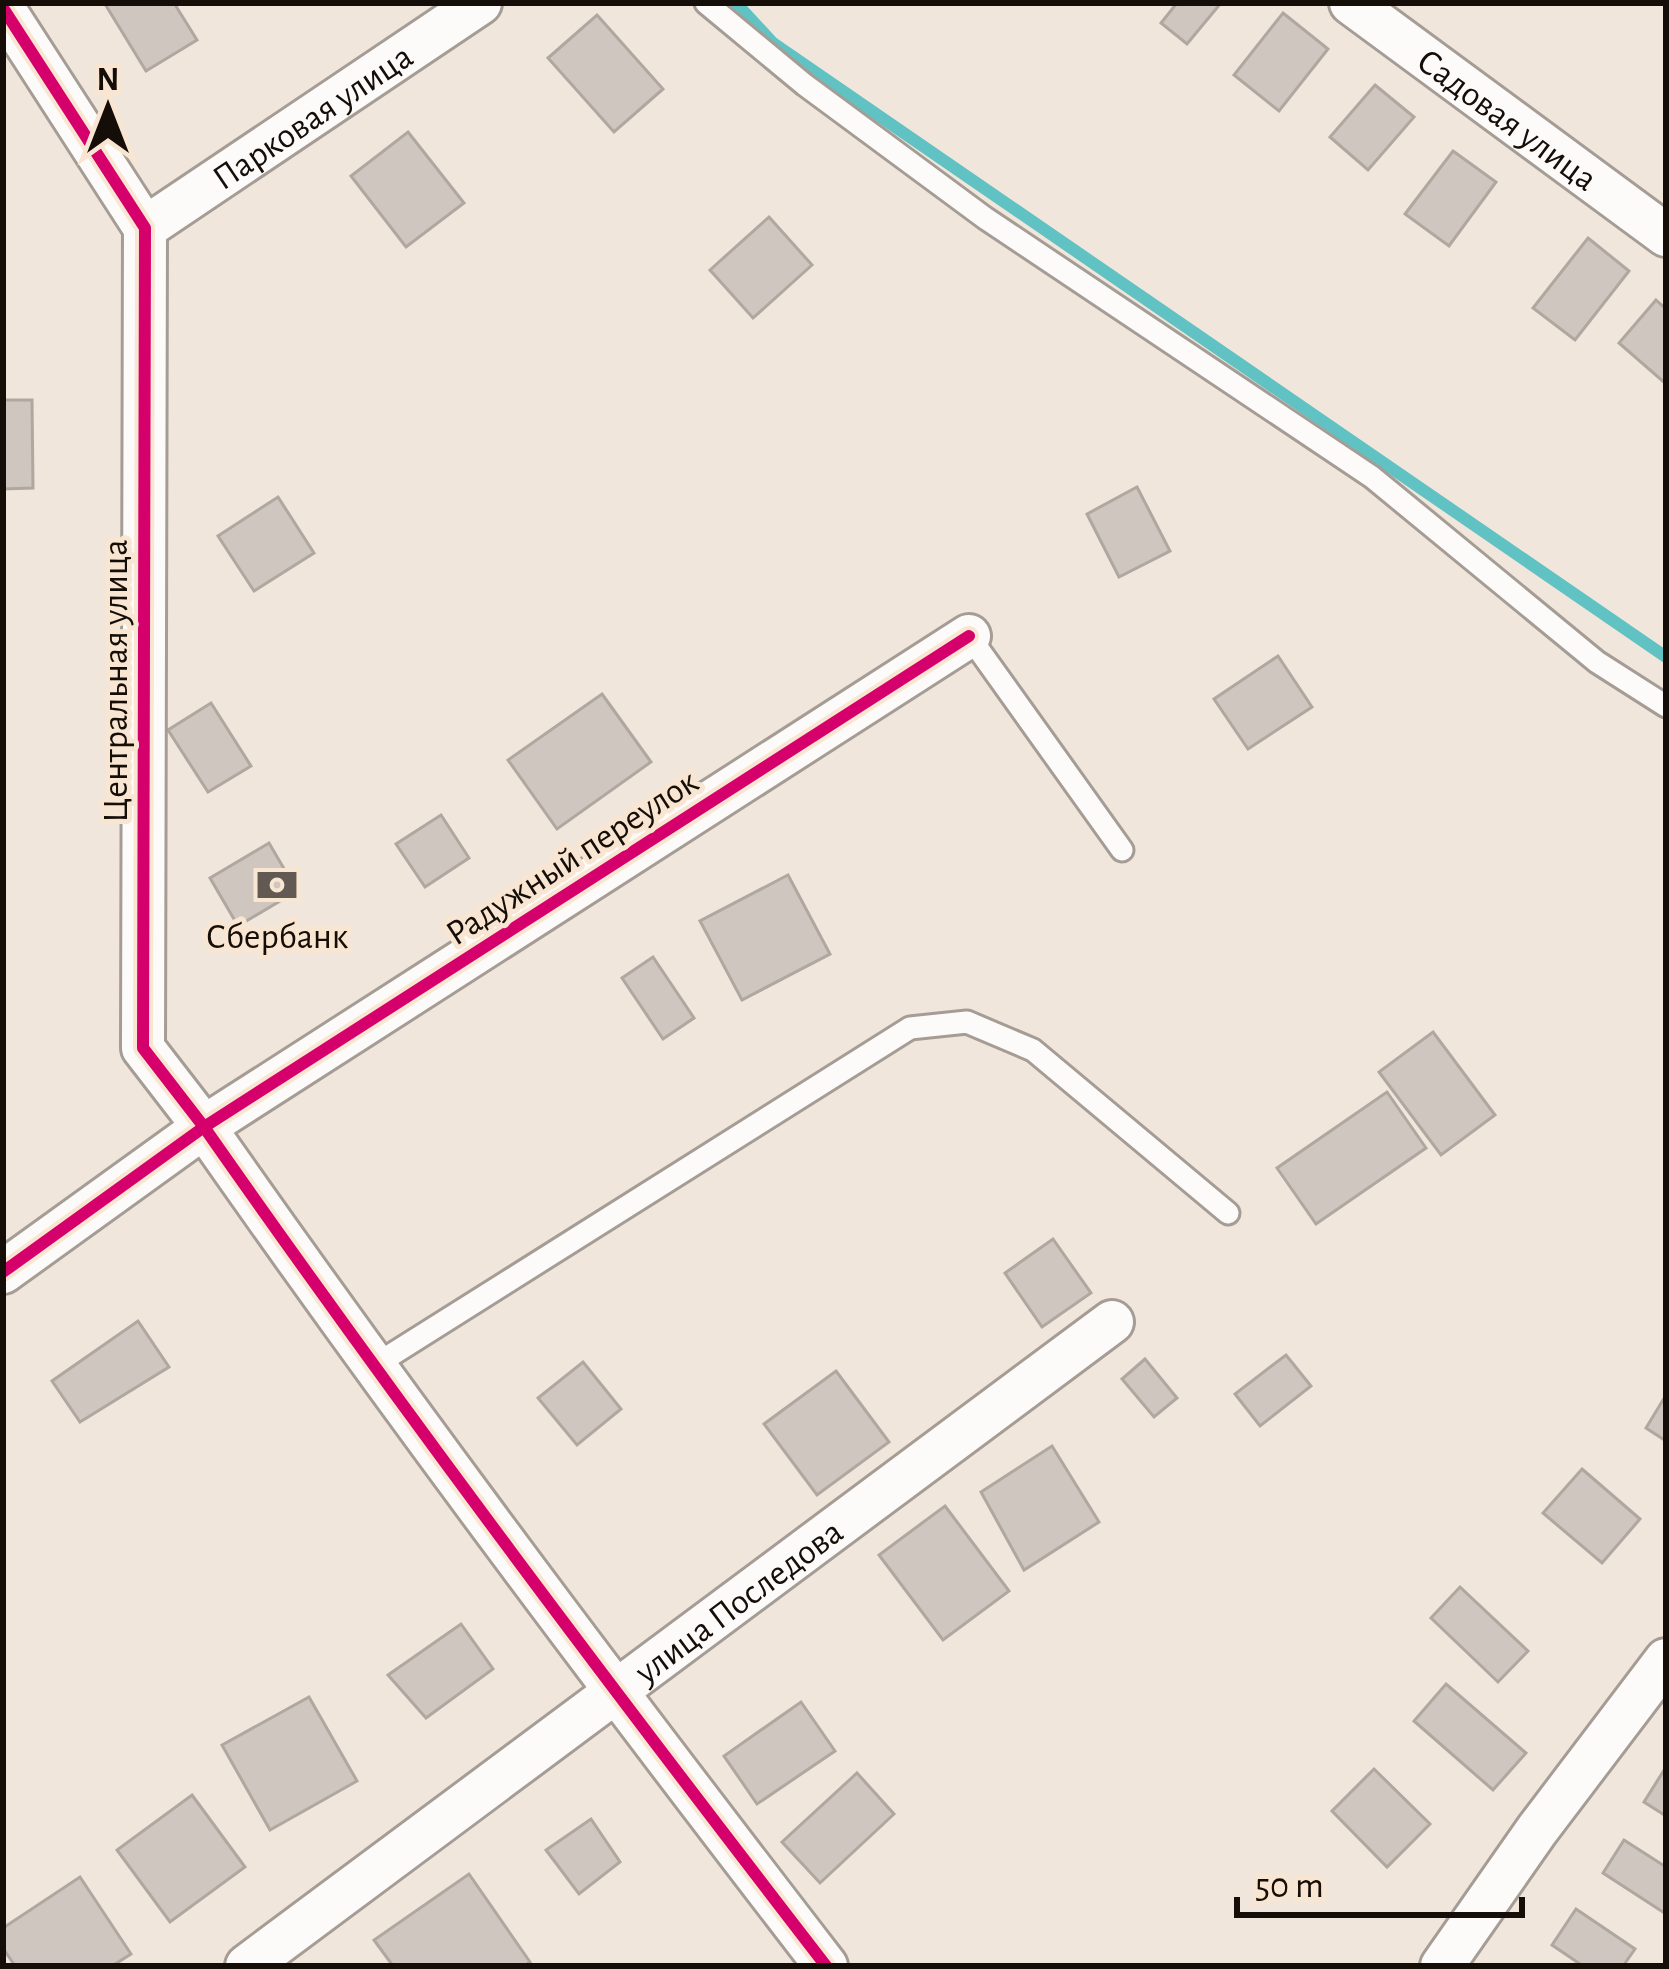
<svg xmlns="http://www.w3.org/2000/svg" width="1669" height="1969" viewBox="0 0 1669 1969" font-family="'Alegreya Sans',sans-serif">
<rect width="100%" height="100%" fill="#f0e6db"/>
<g fill="none" stroke-linecap="round" stroke-linejoin="round">
<path stroke="#61c2c3" stroke-width="12" d="M 736,3 L 773,43 L 1666,657"/>
</g>
<g fill="#cfc6bf" stroke="#b0a7a0" stroke-width="3">
<path d="M 174,3 L 197,40 L 146,71 L 105,4 Z"/>
<path d="M 1177,3 L 1221,3 L 1187,44 L 1161,23 Z"/>
<path d="M 1283,13 L 1328,49 L 1279,111 L 1234,75 Z"/>
<path d="M 597,15 L 663,89 L 614,132 L 548,58 Z"/>
<path d="M 1375,85 L 1414,117 L 1368,170 L 1330,137 Z"/>
<path d="M 408,132 L 464,203 L 406,247 L 351,176 Z"/>
<path d="M 1453,151 L 1496,182 L 1449,246 L 1405,214 Z"/>
<path d="M 769,217 L 812,265 L 753,318 L 710,270 Z"/>
<path d="M 1588,238 L 1629,271 L 1575,340 L 1533,308 Z"/>
<path d="M 1656,300 L 1666,309 L 1666,384 L 1619,343 Z"/>
<path d="M 3,400 L 32,400 L 33,488 L 3,489 Z"/>
<path d="M 1137,487 L 1170,551 L 1119,577 L 1087,514 Z"/>
<path d="M 278,497 L 314,553 L 254,591 L 218,536 Z"/>
<path d="M 1278,656 L 1312,707 L 1248,749 L 1214,699 Z"/>
<path d="M 602,694 L 651,762 L 557,829 L 508,760 Z"/>
<path d="M 211,703 L 251,766 L 208,792 L 168,730 Z"/>
<path d="M 441,815 L 469,858 L 425,887 L 396,844 Z"/>
<path d="M 269,843 L 297,891 L 238,926 L 210,878 Z"/>
<path d="M 788,875 L 830,954 L 742,1000 L 700,921 Z"/>
<path d="M 653,957 L 694,1018 L 663,1039 L 622,978 Z"/>
<path d="M 1433,1032 L 1495,1115 L 1441,1155 L 1379,1072 Z"/>
<path d="M 1387,1092 L 1426,1148 L 1316,1224 L 1277,1168 Z"/>
<path d="M 1053,1239 L 1091,1293 L 1042,1327 L 1005,1273 Z"/>
<path d="M 138,1321 L 169,1367 L 80,1422 L 52,1381 Z"/>
<path d="M 1286,1355 L 1311,1386 L 1260,1426 L 1235,1394 Z"/>
<path d="M 1145,1359 L 1177,1398 L 1154,1417 L 1122,1379 Z"/>
<path d="M 583,1362 L 621,1409 L 577,1445 L 538,1398 Z"/>
<path d="M 836,1371 L 889,1442 L 817,1495 L 764,1424 Z"/>
<path d="M 1666,1395 L 1666,1441 L 1646,1428 Z"/>
<path d="M 1052,1446 L 1099,1522 L 1024,1570 L 981,1492 Z"/>
<path d="M 1582,1469 L 1640,1519 L 1602,1563 L 1543,1513 Z"/>
<path d="M 945,1506 L 1009,1591 L 943,1640 L 879,1555 Z"/>
<path d="M 1460,1587 L 1528,1651 L 1498,1682 L 1431,1618 Z"/>
<path d="M 461,1624 L 493,1669 L 426,1718 L 388,1675 Z"/>
<path d="M 1446,1684 L 1526,1753 L 1493,1790 L 1414,1721 Z"/>
<path d="M 309,1697 L 357,1781 L 270,1830 L 222,1745 Z"/>
<path d="M 801,1702 L 835,1751 L 757,1804 L 724,1756 Z"/>
<path d="M 1666,1767 L 1666,1816 L 1644,1802 Z"/>
<path d="M 1374,1769 L 1430,1824 L 1387,1867 L 1332,1811 Z"/>
<path d="M 857,1773 L 894,1814 L 820,1883 L 782,1842 Z"/>
<path d="M 192,1795 L 245,1867 L 170,1922 L 117,1850 Z"/>
<path d="M 591,1819 L 620,1862 L 579,1894 L 546,1850 Z"/>
<path d="M 1624,1840 L 1666,1867 L 1666,1914 L 1603,1873 Z"/>
<path d="M 469,1874 L 530,1962 L 524,1966 L 393,1966 L 374,1940 Z"/>
<path d="M 80,1877 L 131,1954 L 112,1966 L 15,1966 L 3,1948 L 3,1928 Z"/>
<path d="M 1576,1909 L 1635,1949 L 1623,1966 L 1583,1966 L 1552,1945 Z"/>
</g>
<g fill="none" stroke-linecap="round" stroke-linejoin="round">
<g stroke="#a59d95" stroke-width="27">
<g id="service">
<path d="M 706,3 L 805,85 L 985,218 L 1372,477 L 1597,662 L 1666,706"/>
<path d="M 969,636 L 1122,850"/>
<path d="M 372,1367 L 910,1028 L 967,1022 L 1033,1050 L 1228,1213"/>
</g>
</g>
<g stroke="#a59d95" stroke-width="48">
<g id="minor">
<path id="s1" d="M 1351,3 L 1666,235"/>
<path d="M 3,8 L 145,228 L 143,1048 L 204,1127 L 3,1272"/>
<path id="s2" d="M 145,228 L 480,3"/>
<path id="s3" d="M 247,1966 L 1112,1322"/>
<path d="M 826,1966 C 613,1690 404,1413 204,1127 L 969,636"/>
<path d="M 1442,1966 L 1537,1830 L 1666,1660"/>
</g>
</g>
<use href="#service" stroke="#fdfbfa" stroke-width="21"/>
<use href="#minor" stroke="#fdfbfa" stroke-width="42"/>
<g stroke="#f9e6d2" stroke-width="20">
<g id="cycleway">
<path d="M 3,8 L 145,228 L 143,1048 L 204,1127 L 3,1272"/>
<path d="M 826,1966 C 613,1690 404,1413 204,1127 L 969,636"/>
</g>
</g>
<use href="#cycleway" stroke="#d6006c" stroke-width="12"/>
</g>
<defs>
<g id="bank-bare" transform="scale(3.24)"><path d="M-6-4H6V4H-6ZM0-2.3a2.3 2.3 0 1 0 0 4.6a2.3 2.3 0 1 0 0-4.6Z" fill="#625a52" stroke="#f9e6d2" stroke-width="2.5" paint-order="stroke"/></g>
</defs>
<g fill-rule="evenodd">
<use href="#bank-bare" x="277" y="885"/>
</g>
<g text-anchor="middle" stroke-width="10" stroke-linejoin="round" paint-order="stroke">
<g font-size="36" fill="#150e08" stroke="#f9e6d2">
<text dy="13" stroke="none"><textPath href="#s2" startOffset="201">Парковая улица</textPath></text>
<text dy="13" stroke="none"><textPath href="#s1" startOffset="195">Садовая улица</textPath></text>
<text transform="translate(114 681) rotate(-90)" y="13">Центральная улица</text>
<text transform="translate(571 856) rotate(-33)" y="13">Радужный переулок</text>
<text dy="13" stroke="none"><textPath href="#s3" startOffset="612">улица Последова</textPath></text>
</g>
<g font-size="36" fill="#150e08" stroke="#f9e6d2">
<text x="277" y="948">Сбербанк</text>
</g>
</g>
<rect width="1669" height="1969" fill="none" stroke="#150e08" stroke-width="12"/>
<g transform="translate(108 108)" stroke="#f9e6d2" stroke-width="9" paint-order="stroke">
<path d="M0-9L21 45L0 30L-21 45Z" fill="#150e08"/>
<text y="-18" font-size="33" font-weight="bold" text-anchor="middle" fill="#150e08">N</text>
</g>
<path d="M1237 1897v18h285v-18" fill="none" stroke="#150e08" stroke-width="6"/>
<text x="1255" y="1897" font-size="36" fill="#150e08" stroke="#f9e6d2" stroke-width="9" paint-order="stroke">50 m</text>
</svg>
